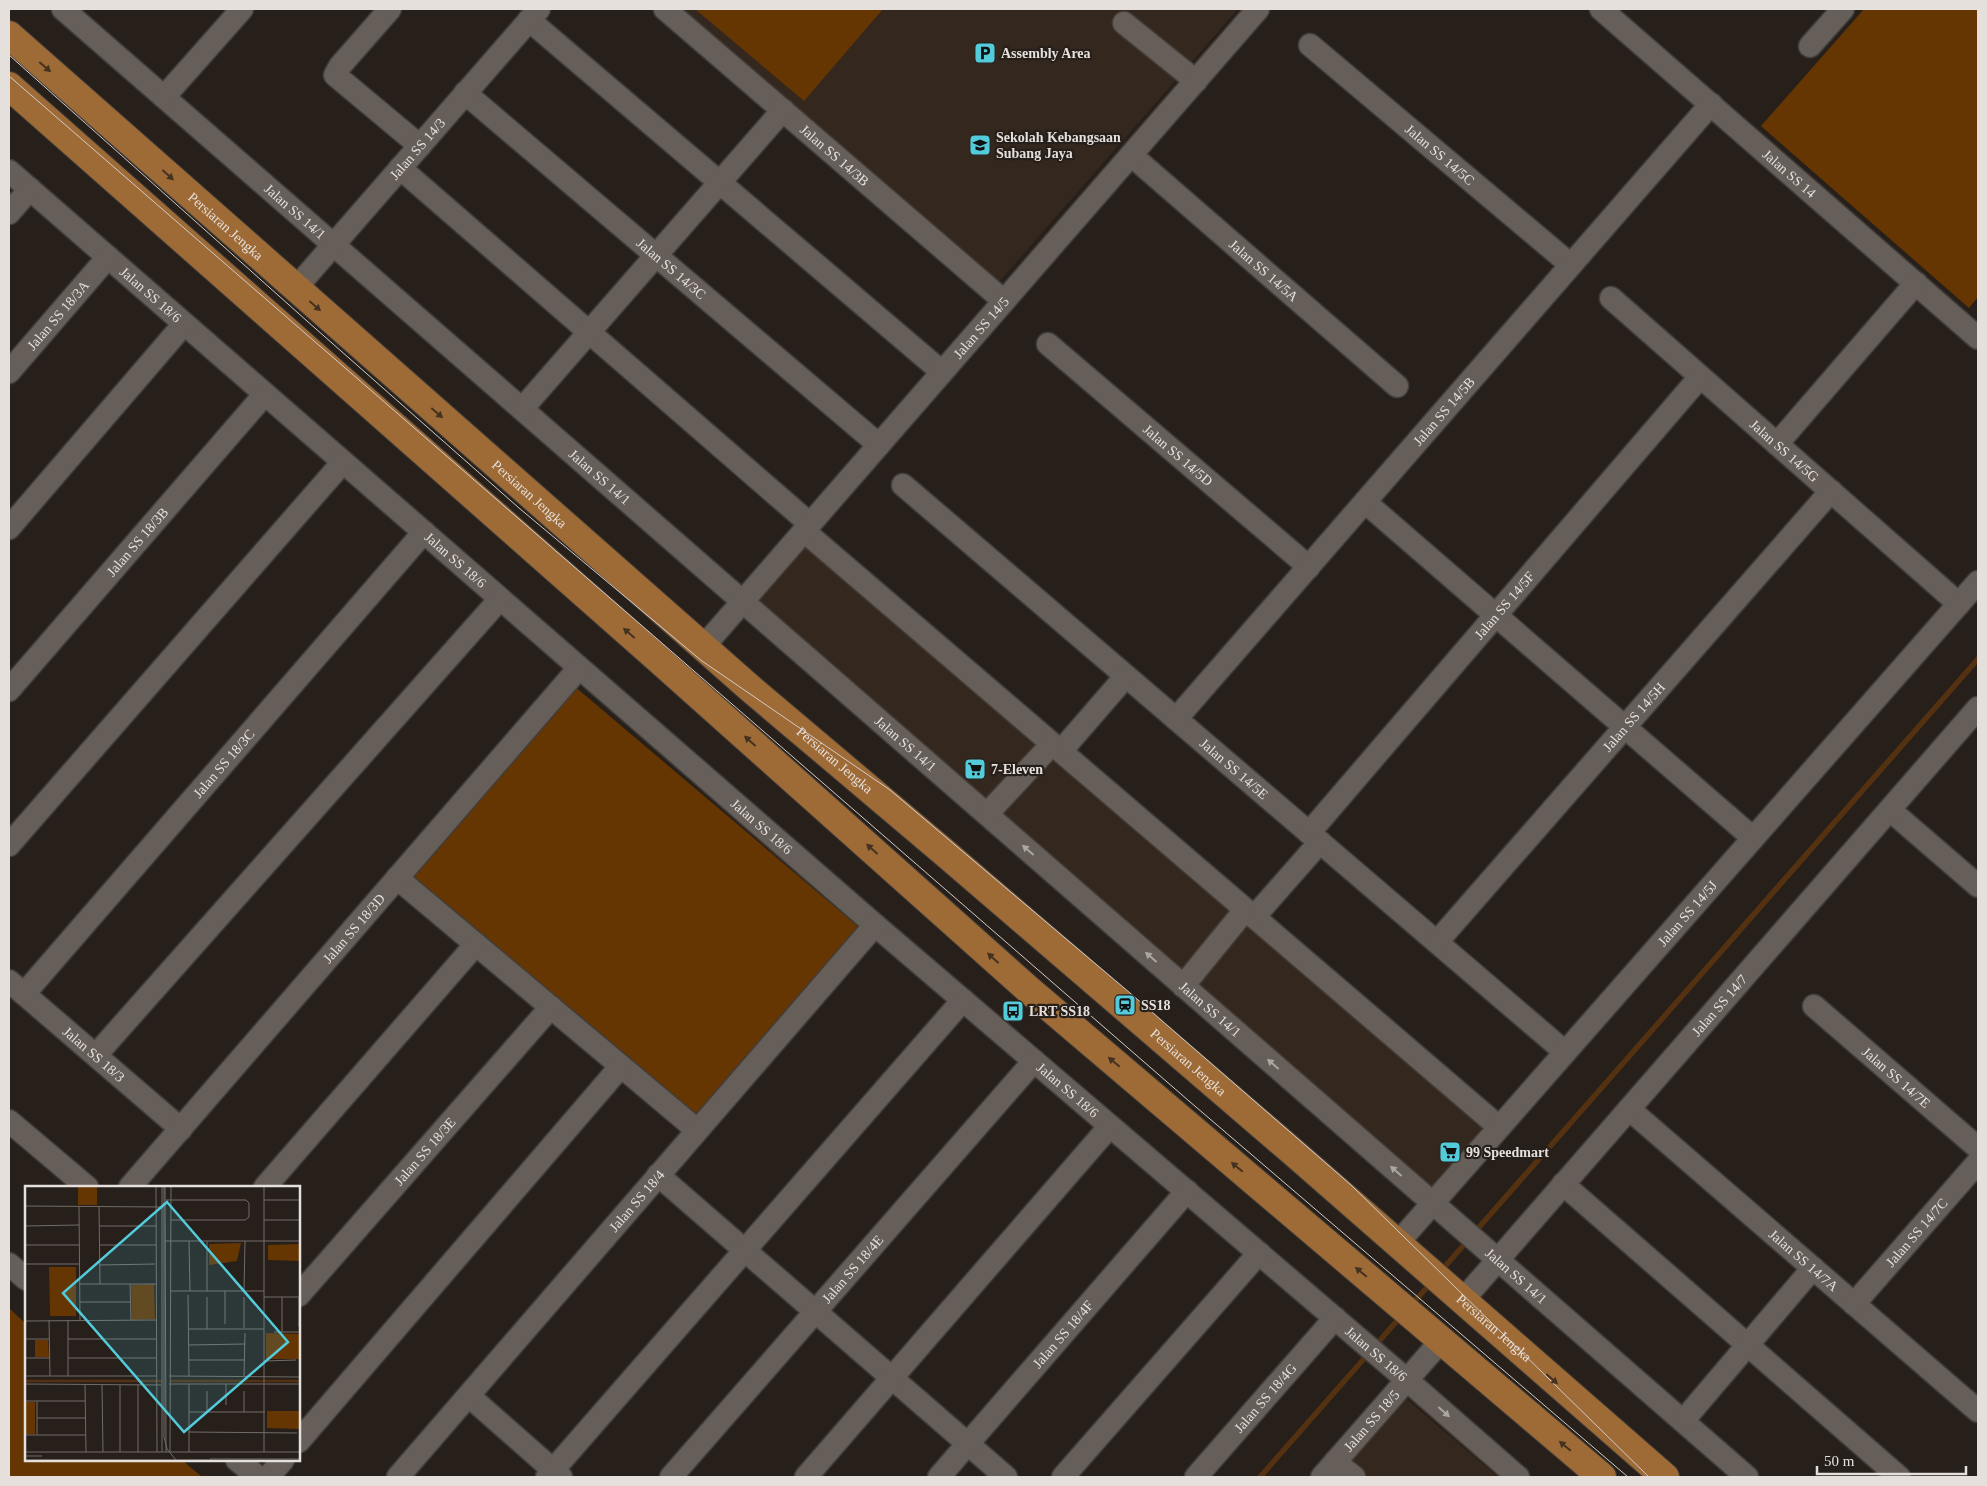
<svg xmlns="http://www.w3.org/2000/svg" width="1987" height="1486" viewBox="0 0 1987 1486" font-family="Georgia,serif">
<rect width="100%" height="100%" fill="#261f1a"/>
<g fill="#33271e">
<path d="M 682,9 L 1238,9 L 999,282 Z"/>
<path d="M 808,542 L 1490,1126 L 1430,1195 L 752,606 Z"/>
<path d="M 1397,1391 L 1498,1477 L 1365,1477 L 1341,1456 Z"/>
</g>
<g fill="#653602">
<path d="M 695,9 L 883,9 L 804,101 Z"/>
<path d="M 1864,9 L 1978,9 L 1978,297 L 1969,308 L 1761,126 Z"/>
<path d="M 573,685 L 861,929 L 699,1119 L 411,875 Z"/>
<path d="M 9,1308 L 26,1324 L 26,1460 L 182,1460 L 202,1477 L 9,1477 Z"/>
</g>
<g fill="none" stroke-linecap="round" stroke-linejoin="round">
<g stroke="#543110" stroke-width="5.5">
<path d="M 1474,1233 L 1978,659"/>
<path d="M 1441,1271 L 1468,1240"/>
<path d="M 1411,1305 L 1432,1282"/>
<path d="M 1375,1346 L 1402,1315"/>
<path d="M 1260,1477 L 1369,1353"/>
</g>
<g stroke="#423d39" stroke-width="25">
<g id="minor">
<path id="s1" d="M 63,9 L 1747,1477"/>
<path d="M 390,9 L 340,66 L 335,75 L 420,146"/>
<path id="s2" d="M 665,9 L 1004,301"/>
<path id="s3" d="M 1601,9 L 1978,338"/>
<path d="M 529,20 L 942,372"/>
<path d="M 1124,23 L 1196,81"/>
<path id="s4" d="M 1310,45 L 1571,265"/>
<path d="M 1810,46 L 1843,9"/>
<path id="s5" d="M 465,93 L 879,445"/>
<path d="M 164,97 L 242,9"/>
<path id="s6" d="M 1131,155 L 1397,386"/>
<path d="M 400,168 L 810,524"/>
<path id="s7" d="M 9,171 L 875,925 L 1407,1380 L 1518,1477"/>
<path d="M 9,213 L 30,189"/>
<path id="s8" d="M 295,289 L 539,9"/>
<path id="s9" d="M 1611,298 L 1959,604"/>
<path id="s10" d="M 1048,344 L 1309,567"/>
<path id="s11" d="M 9,372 L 108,257"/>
<path d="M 522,409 L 783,110"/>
<path d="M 1777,444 L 1916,283"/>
<path id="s12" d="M 903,485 L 1565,1052"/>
<path d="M 1365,502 L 1753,838"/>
<path d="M 9,528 L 184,324"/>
<path d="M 804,531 L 1499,1127"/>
<path id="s13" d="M 704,646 L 1258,9"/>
<path id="s14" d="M 9,690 L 265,394"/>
<path id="s15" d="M 1176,719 L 1711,104"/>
<path d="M 1061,751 L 1126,676"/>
<path d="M 1890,810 L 1978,886"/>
<path d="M 987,814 L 1052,744"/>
<path id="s16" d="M 1309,833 L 1700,377"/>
<path d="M 9,845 L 343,462"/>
<path d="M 397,878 L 697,1130"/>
<path d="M 1254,917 L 1320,842"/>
<path id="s17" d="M 1437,942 L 1831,491"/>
<path id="s18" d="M 9,981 L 181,1129"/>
<path d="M 1183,986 L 1245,910"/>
<path id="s19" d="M 24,994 L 424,532"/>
<path id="s20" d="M 1814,1006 L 1978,1148"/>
<path d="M 96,1055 L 500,599"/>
<path id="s21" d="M 1629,1109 L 1978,1411"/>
<path d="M 9,1121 L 87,1187"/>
<path d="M 658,1175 L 1006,1477"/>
<path d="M 1563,1184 L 1899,1477"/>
<path id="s22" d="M 130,1187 L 579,668"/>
<path d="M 265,1187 L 476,944"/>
<path id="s23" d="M 1397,1244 L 1978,582"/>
<path d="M 9,1264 L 26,1279"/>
<path id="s24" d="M 299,1295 L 551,1007"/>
<path id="s25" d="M 1462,1301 L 1978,708"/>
<path id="s26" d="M 1854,1304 L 1978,1162"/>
<path d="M 469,1396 L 561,1477"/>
<path d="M 1683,1421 L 1813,1268"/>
<path d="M 299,1441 L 621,1066"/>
<path d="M 237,1460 L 258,1477"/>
<path d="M 1335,1462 L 1354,1477"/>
<path d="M 268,1477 L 283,1460"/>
<path id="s27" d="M 398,1477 L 875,925"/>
<path d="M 547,1477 L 963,1000"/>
<path id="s28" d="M 671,1477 L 1034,1061"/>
<path d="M 806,1477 L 1110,1126"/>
<path id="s29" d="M 939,1477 L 1187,1191"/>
<path d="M 1063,1477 L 1259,1253"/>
<path id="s30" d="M 1196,1477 L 1335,1318"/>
<path id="s31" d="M 1322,1477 L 1441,1341"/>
</g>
</g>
<g stroke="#423d39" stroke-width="30">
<g id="major">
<path id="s32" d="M 9,35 L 751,689 L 945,853 L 1293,1152 L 1665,1477"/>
<path d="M 9,86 L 657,658 L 1029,990 L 1602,1477"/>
</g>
</g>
<use href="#minor" stroke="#665e58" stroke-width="22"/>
<use href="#major" stroke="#9e6a36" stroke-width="28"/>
<g stroke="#d1ccc8" stroke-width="1">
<path d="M 9,55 L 307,321 L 519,508 L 702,661 L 890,790 L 1130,993 L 1351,1185 L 1649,1477"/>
<path d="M 9,76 L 1189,1101 L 1628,1477"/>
</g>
</g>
<defs><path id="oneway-solid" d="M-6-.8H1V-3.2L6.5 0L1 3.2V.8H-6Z" transform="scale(1.25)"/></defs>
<g fill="#443221">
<use href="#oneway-solid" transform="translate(45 67) rotate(41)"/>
<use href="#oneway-solid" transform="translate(168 175) rotate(42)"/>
<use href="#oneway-solid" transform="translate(315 306) rotate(41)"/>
<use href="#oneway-solid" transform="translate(437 413) rotate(41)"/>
<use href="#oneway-solid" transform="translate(629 633) rotate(-139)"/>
<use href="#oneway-solid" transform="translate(750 741) rotate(-138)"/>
<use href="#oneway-solid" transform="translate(872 849) rotate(-138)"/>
<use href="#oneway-solid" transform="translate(993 958) rotate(-138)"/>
<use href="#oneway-solid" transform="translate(1114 1062) rotate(-140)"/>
<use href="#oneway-solid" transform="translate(1237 1167) rotate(-140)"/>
<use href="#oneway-solid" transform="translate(1361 1272) rotate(-140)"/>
<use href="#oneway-solid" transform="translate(1552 1379) rotate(41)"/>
<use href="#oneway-solid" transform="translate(1565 1446) rotate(-140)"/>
</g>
<g fill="#aca6a1">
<use href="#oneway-solid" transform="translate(1028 850) rotate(-139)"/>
<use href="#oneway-solid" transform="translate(1151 957) rotate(-139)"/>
<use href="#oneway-solid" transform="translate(1273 1064) rotate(-139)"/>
<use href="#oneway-solid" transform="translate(1396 1171) rotate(-139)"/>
<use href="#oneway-solid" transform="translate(1444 1412) rotate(41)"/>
</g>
<defs>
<g id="parking-square" transform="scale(1.125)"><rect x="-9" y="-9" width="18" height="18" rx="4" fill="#53cbdb" stroke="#261f1a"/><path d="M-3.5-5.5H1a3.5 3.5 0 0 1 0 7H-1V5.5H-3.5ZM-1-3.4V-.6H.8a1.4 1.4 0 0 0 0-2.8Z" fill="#111"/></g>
<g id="school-square" transform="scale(1.125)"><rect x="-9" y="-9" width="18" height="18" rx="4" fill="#53cbdb" stroke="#261f1a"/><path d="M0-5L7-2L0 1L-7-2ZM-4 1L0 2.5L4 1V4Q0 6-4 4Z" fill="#111"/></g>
<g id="supermarket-square" transform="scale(1.125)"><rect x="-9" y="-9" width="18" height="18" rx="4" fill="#53cbdb" stroke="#261f1a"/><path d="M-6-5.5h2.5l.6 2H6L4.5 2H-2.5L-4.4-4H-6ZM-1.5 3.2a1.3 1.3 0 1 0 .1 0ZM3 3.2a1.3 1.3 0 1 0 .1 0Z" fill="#111"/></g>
<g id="station-square" transform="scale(1.125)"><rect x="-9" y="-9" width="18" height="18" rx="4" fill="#53cbdb" stroke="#261f1a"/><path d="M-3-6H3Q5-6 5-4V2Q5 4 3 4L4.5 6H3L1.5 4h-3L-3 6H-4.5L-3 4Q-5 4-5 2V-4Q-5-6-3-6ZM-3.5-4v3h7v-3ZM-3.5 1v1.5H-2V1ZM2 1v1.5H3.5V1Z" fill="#111"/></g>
<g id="bus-square" transform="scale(1.125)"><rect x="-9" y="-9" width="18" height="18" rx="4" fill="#53cbdb" stroke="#261f1a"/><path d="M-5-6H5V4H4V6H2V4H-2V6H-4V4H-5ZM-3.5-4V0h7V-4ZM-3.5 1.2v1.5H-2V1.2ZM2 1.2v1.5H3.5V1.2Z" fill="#111"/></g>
</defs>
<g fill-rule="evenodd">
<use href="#parking-square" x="985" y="53"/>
<use href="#school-square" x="980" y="145"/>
<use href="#supermarket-square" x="975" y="769"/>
<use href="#station-square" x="1125" y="1005"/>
<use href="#bus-square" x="1013" y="1011"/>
<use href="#supermarket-square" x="1450" y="1152"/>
</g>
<g text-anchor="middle" stroke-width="4.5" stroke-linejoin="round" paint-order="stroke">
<g font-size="14" font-weight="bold" fill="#e5e0dc" stroke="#261f1a" text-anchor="start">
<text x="1001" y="58">Assembly Area</text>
<text x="996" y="142">Sekolah Kebangsaan<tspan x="996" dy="16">Subang Jaya</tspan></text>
<text x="991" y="774">7-Eleven</text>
<text x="1141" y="1010">SS18</text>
<text x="1029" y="1016">LRT SS18</text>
<text x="1466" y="1157">99 Speedmart</text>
</g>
<g font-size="14" fill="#e5e0dc" stroke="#261f1a">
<text dy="5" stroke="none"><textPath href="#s8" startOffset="186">Jalan SS 14/3</textPath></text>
<text dy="5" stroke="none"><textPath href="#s2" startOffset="224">Jalan SS 14/3B</textPath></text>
<text dy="5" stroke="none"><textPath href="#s4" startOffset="170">Jalan SS 14/5C</textPath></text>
<text dy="5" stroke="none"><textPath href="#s3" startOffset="250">Jalan SS 14</textPath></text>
<text dy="5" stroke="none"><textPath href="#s1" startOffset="308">Jalan SS 14/1</textPath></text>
<text dy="5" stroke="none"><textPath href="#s32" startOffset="289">Persiaran Jengka</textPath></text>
<text dy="5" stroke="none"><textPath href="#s5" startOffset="271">Jalan SS 14/3C</textPath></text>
<text dy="5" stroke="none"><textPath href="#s6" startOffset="176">Jalan SS 14/5A</textPath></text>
<text dy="5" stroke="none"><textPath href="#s7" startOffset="188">Jalan SS 18/6</textPath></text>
<text dy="5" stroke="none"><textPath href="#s11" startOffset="75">Jalan SS 18/3A</textPath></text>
<text dy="5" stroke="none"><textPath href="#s13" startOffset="422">Jalan SS 14/5</textPath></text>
<text dy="5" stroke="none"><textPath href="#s15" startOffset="408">Jalan SS 14/5B</textPath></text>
<text dy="5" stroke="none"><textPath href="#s9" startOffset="231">Jalan SS 14/5G</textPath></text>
<text dy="5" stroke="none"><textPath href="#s10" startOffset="171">Jalan SS 14/5D</textPath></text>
<text dy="5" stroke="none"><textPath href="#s1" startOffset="712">Jalan SS 14/1</textPath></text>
<text dy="5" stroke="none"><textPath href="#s32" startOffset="694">Persiaran Jengka</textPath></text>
<text dy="5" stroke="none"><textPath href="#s14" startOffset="196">Jalan SS 18/3B</textPath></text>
<text dy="5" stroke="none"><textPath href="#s7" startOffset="592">Jalan SS 18/6</textPath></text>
<text dy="5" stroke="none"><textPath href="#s16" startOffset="300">Jalan SS 14/5F</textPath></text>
<text dy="5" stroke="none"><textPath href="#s17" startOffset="299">Jalan SS 14/5H</textPath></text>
<text dy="5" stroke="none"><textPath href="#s1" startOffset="1118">Jalan SS 14/1</textPath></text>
<text dy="5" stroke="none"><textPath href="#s32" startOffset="1099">Persiaran Jengka</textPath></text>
<text dy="5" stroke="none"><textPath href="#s19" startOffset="305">Jalan SS 18/3C</textPath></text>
<text dy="5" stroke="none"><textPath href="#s12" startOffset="436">Jalan SS 14/5E</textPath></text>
<text dy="5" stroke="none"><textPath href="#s7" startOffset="998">Jalan SS 18/6</textPath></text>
<text dy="5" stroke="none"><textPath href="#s23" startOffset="440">Jalan SS 14/5J</textPath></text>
<text dy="5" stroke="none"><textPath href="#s22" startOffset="342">Jalan SS 18/3D</textPath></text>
<text dy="5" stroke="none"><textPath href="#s25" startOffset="392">Jalan SS 14/7</textPath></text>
<text dy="5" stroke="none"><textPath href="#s1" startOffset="1522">Jalan SS 14/1</textPath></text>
<text dy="5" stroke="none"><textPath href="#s18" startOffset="112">Jalan SS 18/3</textPath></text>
<text dy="5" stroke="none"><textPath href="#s32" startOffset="1564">Persiaran Jengka</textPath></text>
<text dy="5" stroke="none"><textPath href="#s20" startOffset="109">Jalan SS 14/7E</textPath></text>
<text dy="5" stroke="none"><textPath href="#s7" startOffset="1402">Jalan SS 18/6</textPath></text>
<text dy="5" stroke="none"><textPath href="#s24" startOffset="191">Jalan SS 18/3E</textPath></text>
<text dy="5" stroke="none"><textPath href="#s27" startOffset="365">Jalan SS 18/4</textPath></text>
<text dy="5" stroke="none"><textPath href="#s26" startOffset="95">Jalan SS 14/7C</textPath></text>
<text dy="5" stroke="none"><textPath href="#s21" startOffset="231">Jalan SS 14/7A</textPath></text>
<text dy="5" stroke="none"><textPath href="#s28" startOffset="276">Jalan SS 18/4E</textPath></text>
<text dy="5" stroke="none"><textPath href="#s1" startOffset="1928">Jalan SS 14/1</textPath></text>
<text dy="5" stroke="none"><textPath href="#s32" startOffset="1969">Persiaran Jengka</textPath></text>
<text dy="5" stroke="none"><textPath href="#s29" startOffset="189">Jalan SS 18/4F</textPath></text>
<text dy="5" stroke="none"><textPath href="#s7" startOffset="1808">Jalan SS 18/6</textPath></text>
<text dy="5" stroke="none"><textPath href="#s30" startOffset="105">Jalan SS 18/4G</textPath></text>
<text dy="5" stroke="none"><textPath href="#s31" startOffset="75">Jalan SS 18/5</textPath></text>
</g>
</g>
<g transform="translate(25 1186)">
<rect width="275" height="275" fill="#261f1a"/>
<path d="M 53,1 L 72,1 L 72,19 L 53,19 ZM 216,57 L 212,75 L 184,79 L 184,58 ZM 275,58 L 274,75 L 243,74 L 243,59 ZM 24,81 L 51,81 L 51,130 L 25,130 ZM 129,98 L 130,133 L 107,134 L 106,99 ZM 241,147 L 275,148 L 275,173 L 241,173 ZM 10,154 L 23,154 L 24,171 L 10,171 ZM 0,216 L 10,216 L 10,248 L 0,248 ZM 242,225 L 274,225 L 274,243 L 242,242 Z" fill="#653602"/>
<path fill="none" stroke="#543110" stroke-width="2.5" d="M 0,195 L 137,195M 146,195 L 275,195"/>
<path fill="none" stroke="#726c68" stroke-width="1" d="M 131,1 L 132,266M 137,1 L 137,266M 139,1 L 139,251 L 142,263 L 151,274M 140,1 L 141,266M 141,14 L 221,14 L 224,17 L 224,31 L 220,34 L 146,34M 239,14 L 275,14M 0,20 L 137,21M 54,20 L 55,134M 74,20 L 75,98M 239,34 L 275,34M 0,40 L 54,39M 74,40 L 131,40M 140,55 L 275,55M 164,55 L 165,105M 182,55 L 182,105M 0,59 L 54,59M 74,59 L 131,59M 0,78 L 54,78M 74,79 L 130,78M 55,98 L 131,98M 105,98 L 106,134M 146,105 L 239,105M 200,105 L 200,138M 219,105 L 220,55M 163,109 L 164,190M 182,111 L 182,143M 219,111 L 219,142M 239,111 L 275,111M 274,112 L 274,141M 55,116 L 106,116M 24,134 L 25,190M 43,134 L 43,190M 0,135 L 131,134M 164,143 L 239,143M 249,146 L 275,146M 257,146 L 257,111M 0,153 L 24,153M 43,153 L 131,153M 164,159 L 220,158M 0,172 L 24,172M 43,172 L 131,172M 164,174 L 219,174M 239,175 L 271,174M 0,190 L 131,190M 144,190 L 275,191M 219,190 L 220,147M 0,198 L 136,199M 144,198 L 275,198M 164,198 L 164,266M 201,198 L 201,219M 60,199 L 61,266M 77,199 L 78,266M 95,199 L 95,266M 113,199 L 113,266M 182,205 L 182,226M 0,215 L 60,215M 164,226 L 240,226M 219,226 L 219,205M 12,232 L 60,232M 164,246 L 272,247M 12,248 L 12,215M 0,249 L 61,249M 0,266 L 275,266M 145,266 L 146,1M 239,266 L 239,1M 0,270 L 17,270M 185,273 L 275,273M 0,274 L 187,274"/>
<path fill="#53cbdb" fill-opacity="0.15" stroke="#53cbdb" stroke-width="2.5" d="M 142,16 L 263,156 L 159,246 L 38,107 Z"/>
<rect width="275" height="275" fill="none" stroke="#e5e0dc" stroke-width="2.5"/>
</g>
<rect width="1987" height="1486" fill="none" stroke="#e5e0dc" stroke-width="20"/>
<path d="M1817 1466v8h149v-8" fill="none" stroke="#e5e0dc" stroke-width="2.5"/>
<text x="1824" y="1466" font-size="15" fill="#e5e0dc" stroke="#261f1a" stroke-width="4" paint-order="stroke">50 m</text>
</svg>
